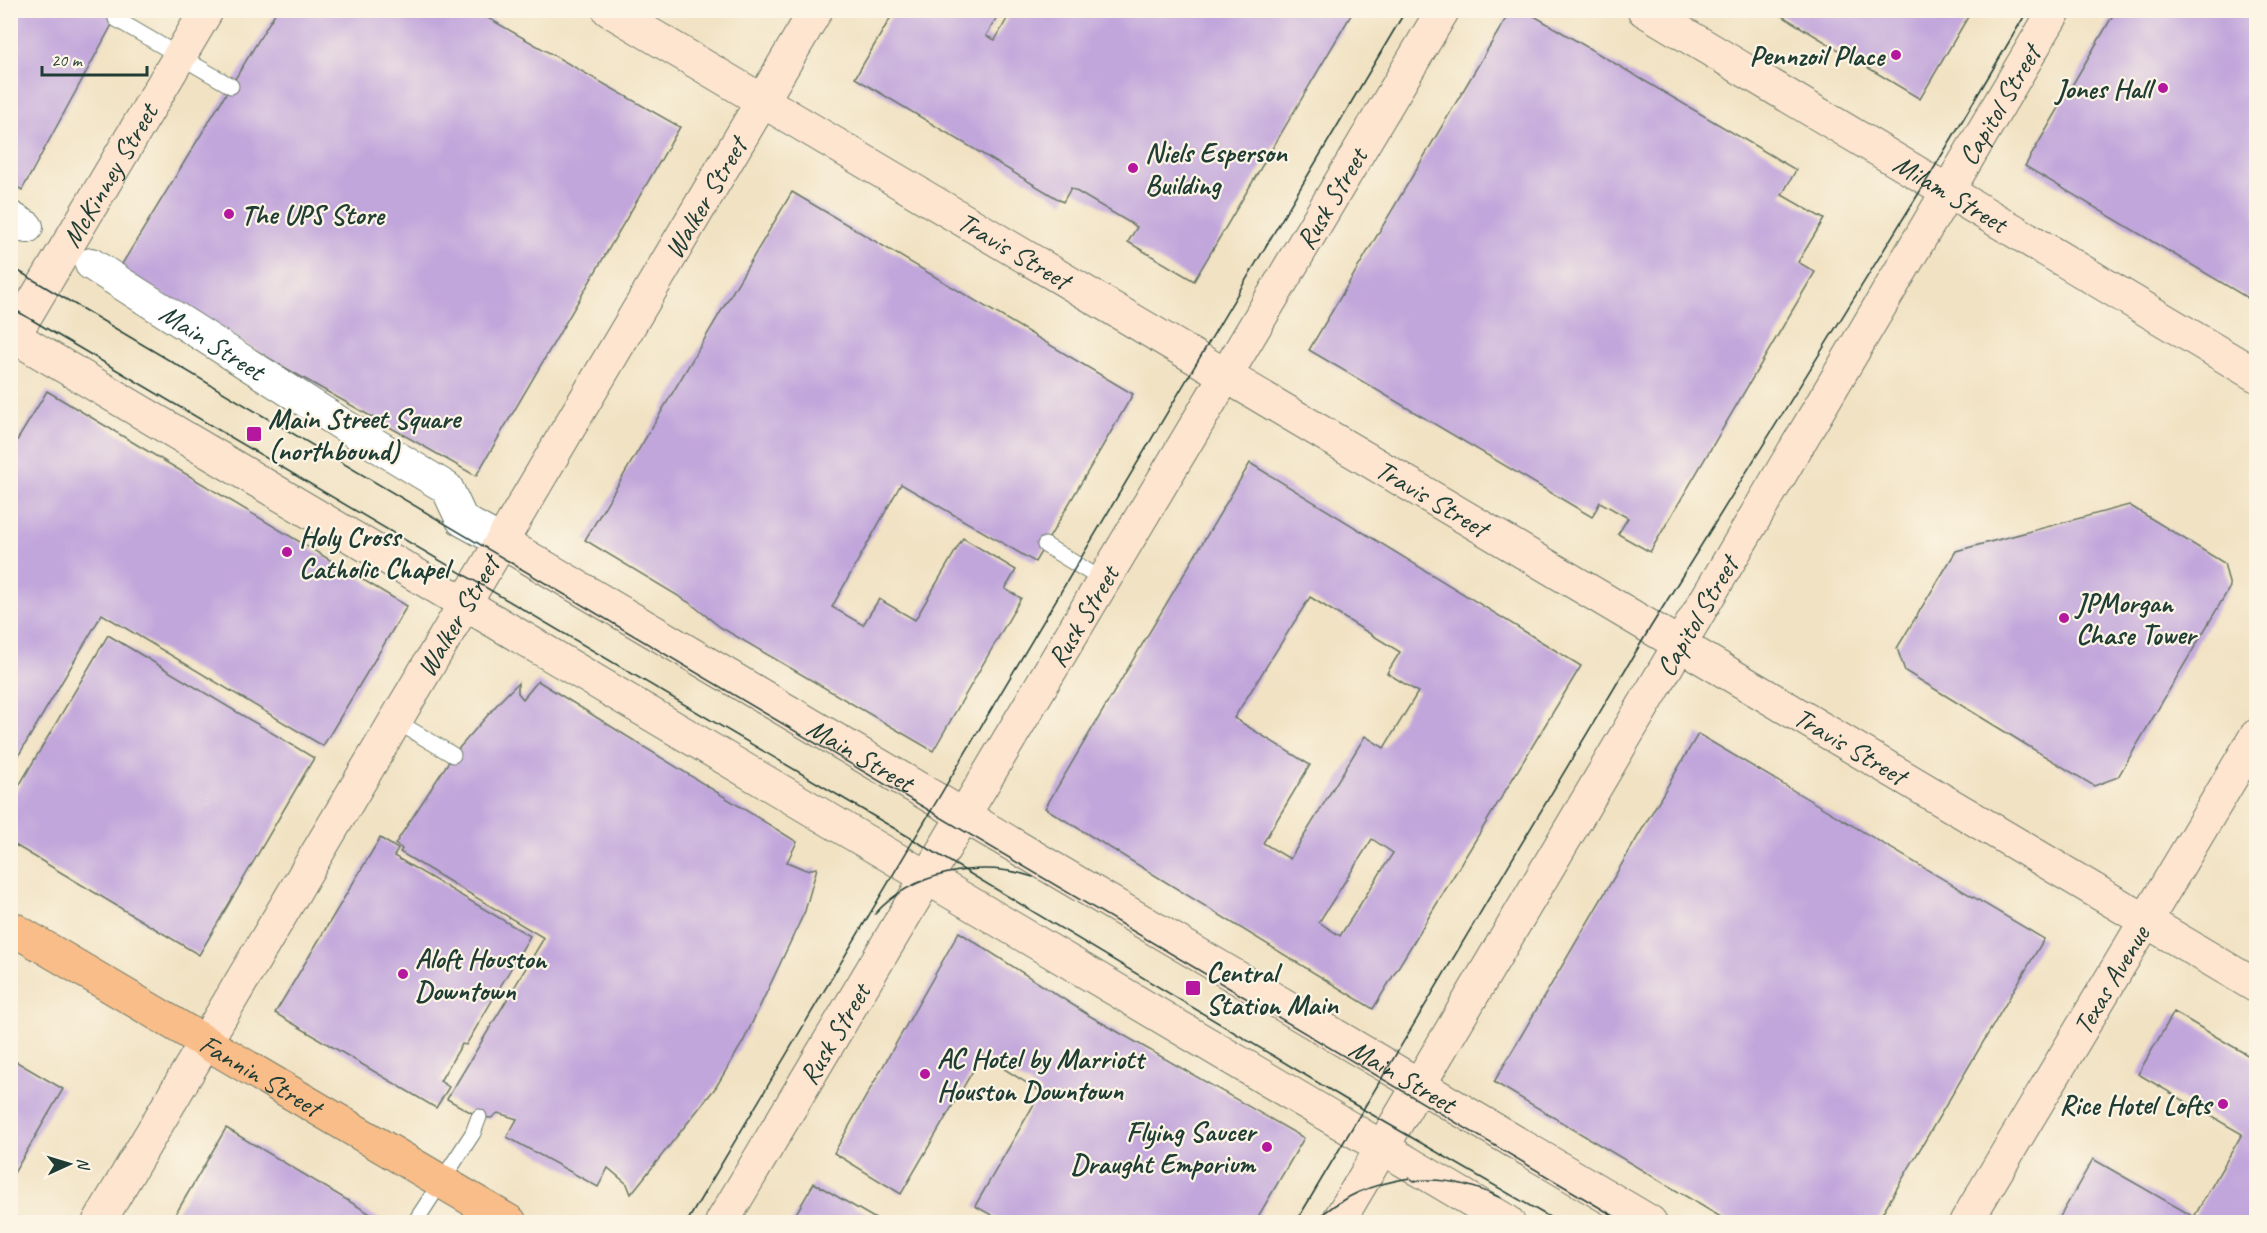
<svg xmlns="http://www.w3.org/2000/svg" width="2267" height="1233" viewBox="0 0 2267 1233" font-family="Caveat,sans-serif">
<rect width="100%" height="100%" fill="#fcf5e5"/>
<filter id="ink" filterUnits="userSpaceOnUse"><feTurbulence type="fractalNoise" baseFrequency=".0167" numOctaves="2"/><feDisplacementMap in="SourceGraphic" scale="12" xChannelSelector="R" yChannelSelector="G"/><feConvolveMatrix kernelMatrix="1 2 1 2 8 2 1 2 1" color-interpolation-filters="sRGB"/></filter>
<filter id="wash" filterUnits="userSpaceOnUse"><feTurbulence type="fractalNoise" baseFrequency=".008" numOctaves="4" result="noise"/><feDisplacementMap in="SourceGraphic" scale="24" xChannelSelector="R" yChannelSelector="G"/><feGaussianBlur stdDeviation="1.35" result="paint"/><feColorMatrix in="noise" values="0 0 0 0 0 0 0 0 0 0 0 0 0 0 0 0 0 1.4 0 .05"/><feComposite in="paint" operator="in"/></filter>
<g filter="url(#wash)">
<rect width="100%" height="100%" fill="#f1e2c3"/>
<g id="blocks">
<g fill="#c1a6db" fill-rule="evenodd">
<path d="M 10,10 L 120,10 L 22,190 L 10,183 Z"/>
<path d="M 277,10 L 474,10 L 680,127 L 476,476 L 289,370 L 119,269 Z"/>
<path d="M 895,10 L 1001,10 L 986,36 L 995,40 L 1012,10 L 1354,10 L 1194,281 L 1128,242 L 1137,227 L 1071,188 L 1063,202 L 855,78 Z"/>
<path d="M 1511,10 L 1524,10 L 1796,170 L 1782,195 L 1824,219 L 1798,262 L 1815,272 L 1650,552 L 1618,534 L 1628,518 L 1600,502 L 1592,517 L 1309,350 Z"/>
<path d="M 1772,10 L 1972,10 L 1920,99 Z"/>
<path d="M 2116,10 L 2256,10 L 2256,303 L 2025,166 Z"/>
<path d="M 792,192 L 1133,394 L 1035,562 L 901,484 L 832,607 L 863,625 L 879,599 L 915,620 L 963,538 L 1016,570 L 1005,589 L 1021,598 L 933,751 L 720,627 L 690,603 L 585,540 Z"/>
<path d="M 47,391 L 407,606 L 323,746 L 102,614 L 10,770 L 10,452 Z"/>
<path d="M 1250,463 L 1581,666 L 1373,1009 L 1045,808 ZM 1310,597 L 1400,652 L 1387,673 L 1418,692 L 1384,748 L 1365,736 L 1290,859 L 1263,843 L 1310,765 L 1234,718 ZM 1372,839 L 1393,853 L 1340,936 L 1319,922 Z"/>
<path d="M 2129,505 L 2224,563 L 2230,587 L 2118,777 L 2094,786 L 1905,671 L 1897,648 L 1956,551 Z"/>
<path d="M 108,635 L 314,758 L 199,955 L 10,842 L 10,801 Z"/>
<path d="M 538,681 L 797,842 L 787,862 L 806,870 L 817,868 L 805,911 L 743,1042 L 716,1087 L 631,1194 L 627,1184 L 608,1168 L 598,1187 L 507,1137 L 517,1119 L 498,1113 L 491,1118 L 479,1117 L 447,1099 L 544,938 L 400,852 L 402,849 L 395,844 L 453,755 L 501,700 L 518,683 L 518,693 L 523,699 Z"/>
<path d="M 1698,734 L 2044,939 L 1877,1222 L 1729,1222 L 1494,1082 Z"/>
<path d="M 380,838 L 398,849 L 394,856 L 530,936 L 466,1045 L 462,1044 L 440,1081 L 449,1087 L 436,1108 L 275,1013 Z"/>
<path d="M 959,932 L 1090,1016 L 1304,1138 L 1255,1222 L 1004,1222 L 975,1206 L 1041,1092 L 982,1055 L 901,1194 L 834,1153 Z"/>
<path d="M 2174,1012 L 2256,1060 L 2256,1222 L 2057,1222 L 2093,1159 L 2194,1217 L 2242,1134 L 2138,1074 Z"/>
<path d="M 10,1058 L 63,1089 L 10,1180 Z"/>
<path d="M 226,1128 L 384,1222 L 171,1222 Z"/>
<path d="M 814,1183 L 881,1222 L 791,1222 Z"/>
</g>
</g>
</g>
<g filter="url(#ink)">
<use href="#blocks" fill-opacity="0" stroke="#687766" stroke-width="1.5"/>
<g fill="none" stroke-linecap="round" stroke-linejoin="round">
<g stroke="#687766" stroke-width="17">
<g id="lane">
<path d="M 116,19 L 231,86"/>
<path d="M 1045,545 L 1104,581"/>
<path d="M 396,721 L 453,755"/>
<path d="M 415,1222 L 473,1133 L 479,1117"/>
</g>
</g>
<g stroke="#687766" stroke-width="34">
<g id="street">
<path d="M 10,217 L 27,227"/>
<path id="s1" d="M 91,264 L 340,423 L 447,488 L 462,520 L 502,542"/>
</g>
</g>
<g stroke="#687766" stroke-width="35">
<g id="secondary">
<path id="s2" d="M 609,10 L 2256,986"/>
<path id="s3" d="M 1644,10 L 2256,375"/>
<path d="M 13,336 L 1508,1222"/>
<path id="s4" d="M 10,342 L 207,10"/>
<path id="s5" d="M 502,542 L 1650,1222"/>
<path id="s6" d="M 99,1222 L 816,10"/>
<path id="s7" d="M 722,1222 L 1443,10"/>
<path id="s8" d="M 1338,1222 L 2055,10"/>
<path id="s9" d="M 1966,1222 L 2256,736"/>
</g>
</g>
<g stroke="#687766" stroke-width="35">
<g id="primary">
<path id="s10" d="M 10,927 L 510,1222"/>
</g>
</g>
<use href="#lane" stroke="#fff" stroke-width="15"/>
<use href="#street" stroke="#fff" stroke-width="32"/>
<use href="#secondary" stroke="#fde5d0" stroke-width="33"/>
<use href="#primary" stroke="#f9bd89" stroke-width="33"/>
<g stroke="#1f3d34" stroke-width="1.5">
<path d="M 10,266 L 1624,1222"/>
<path d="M 10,307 L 914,840 L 1345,1099 L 1558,1222"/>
<path d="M 875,914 C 912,872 981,859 1033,877"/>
<path d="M 687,1222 L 1406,10"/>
<path d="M 1296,1222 L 1650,628 L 1927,180 L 2028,10"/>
<path d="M 1314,1222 C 1341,1196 1372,1184 1410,1178 L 1414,1181 C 1445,1177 1473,1185 1501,1198"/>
</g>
</g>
</g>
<g fill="#b5179e" stroke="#fcf5e5" stroke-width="2">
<circle cx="1896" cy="55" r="6"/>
<circle cx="2163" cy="88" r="6"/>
<circle cx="1133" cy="168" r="6"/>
<circle cx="229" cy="214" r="6"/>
<rect x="246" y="426" width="16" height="16" rx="3"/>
<circle cx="287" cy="552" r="6"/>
<circle cx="2064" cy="618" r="6"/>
<circle cx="403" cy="974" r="6"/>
<rect x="1185" y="980" width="16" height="16" rx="3"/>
<circle cx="925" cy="1074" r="6"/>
<circle cx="2223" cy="1104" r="6"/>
<circle cx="1267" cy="1147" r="6"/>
</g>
<g text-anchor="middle" stroke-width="4.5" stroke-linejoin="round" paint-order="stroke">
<g font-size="28" font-weight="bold" fill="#1f3d34" stroke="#fcf5e5" text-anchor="start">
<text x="1884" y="65" text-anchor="end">Pennzoil Place</text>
<text x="2151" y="98" text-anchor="end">Jones Hall</text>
<text x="1145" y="162">Niels Esperson<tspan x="1145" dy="32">Building</tspan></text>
<text x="241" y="224">The UPS Store</text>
<text x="268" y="428">Main Street Square<tspan x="268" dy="32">(northbound)</tspan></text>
<text x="299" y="546">Holy Cross<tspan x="299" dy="32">Catholic Chapel</tspan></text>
<text x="2076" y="612">JPMorgan<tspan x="2076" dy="32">Chase Tower</tspan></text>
<text x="415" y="968">Aloft Houston<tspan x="415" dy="32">Downtown</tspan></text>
<text x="1206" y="982">Central<tspan x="1206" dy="32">Station Main</tspan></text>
<text x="937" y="1068">AC Hotel by Marriott<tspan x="937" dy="32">Houston Downtown</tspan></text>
<text x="2211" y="1114" text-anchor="end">Rice Hotel Lofts</text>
<text x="1255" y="1141" text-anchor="end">Flying Saucer<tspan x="1255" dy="32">Draught Emporium</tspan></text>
</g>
<g font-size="28" fill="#1f3d34" stroke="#fcf5e5">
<text dy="10" stroke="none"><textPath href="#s8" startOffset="1298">Capitol Street</textPath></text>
<text dy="10" stroke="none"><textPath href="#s4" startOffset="194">McKinney Street</textPath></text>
<text dy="10" stroke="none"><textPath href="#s3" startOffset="357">Milam Street</textPath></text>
<text dy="10" stroke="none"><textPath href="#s6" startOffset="1190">Walker Street</textPath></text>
<text dy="10" stroke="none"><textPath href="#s7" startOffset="1191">Rusk Street</textPath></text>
<text dy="10" stroke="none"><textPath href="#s2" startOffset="471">Travis Street</textPath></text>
<text dy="10" stroke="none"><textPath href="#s1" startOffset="144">Main Street</textPath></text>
<text dy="10" stroke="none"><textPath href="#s2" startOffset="957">Travis Street</textPath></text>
<text dy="10" stroke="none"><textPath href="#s6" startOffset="704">Walker Street</textPath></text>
<text dy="10" stroke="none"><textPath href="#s7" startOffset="705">Rusk Street</textPath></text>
<text dy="10" stroke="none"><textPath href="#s8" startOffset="704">Capitol Street</textPath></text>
<text dy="10" stroke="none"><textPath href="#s2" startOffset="1443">Travis Street</textPath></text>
<text dy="10" stroke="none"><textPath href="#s5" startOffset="417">Main Street</textPath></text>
<text dy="10" stroke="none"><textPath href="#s9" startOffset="282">Texas Avenue</textPath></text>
<text dy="10" stroke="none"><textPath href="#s7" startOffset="219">Rusk Street</textPath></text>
<text dy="10" stroke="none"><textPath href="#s10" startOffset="291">Fannin Street</textPath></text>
<text dy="10" stroke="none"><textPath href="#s5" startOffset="1047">Main Street</textPath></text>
</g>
</g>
<rect width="2267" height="1233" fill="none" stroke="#fcf5e5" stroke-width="36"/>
<g transform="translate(69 1164) rotate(86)" stroke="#fcf5e5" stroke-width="4.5" paint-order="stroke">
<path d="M0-4.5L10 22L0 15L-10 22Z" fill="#1f3d34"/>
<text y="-9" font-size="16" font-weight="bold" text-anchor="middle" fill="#1f3d34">N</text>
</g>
<path d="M42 66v9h105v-9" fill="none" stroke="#1f3d34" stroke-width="3"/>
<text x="51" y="66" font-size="18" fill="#1f3d34" stroke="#fcf5e5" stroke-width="4.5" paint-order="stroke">20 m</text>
</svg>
